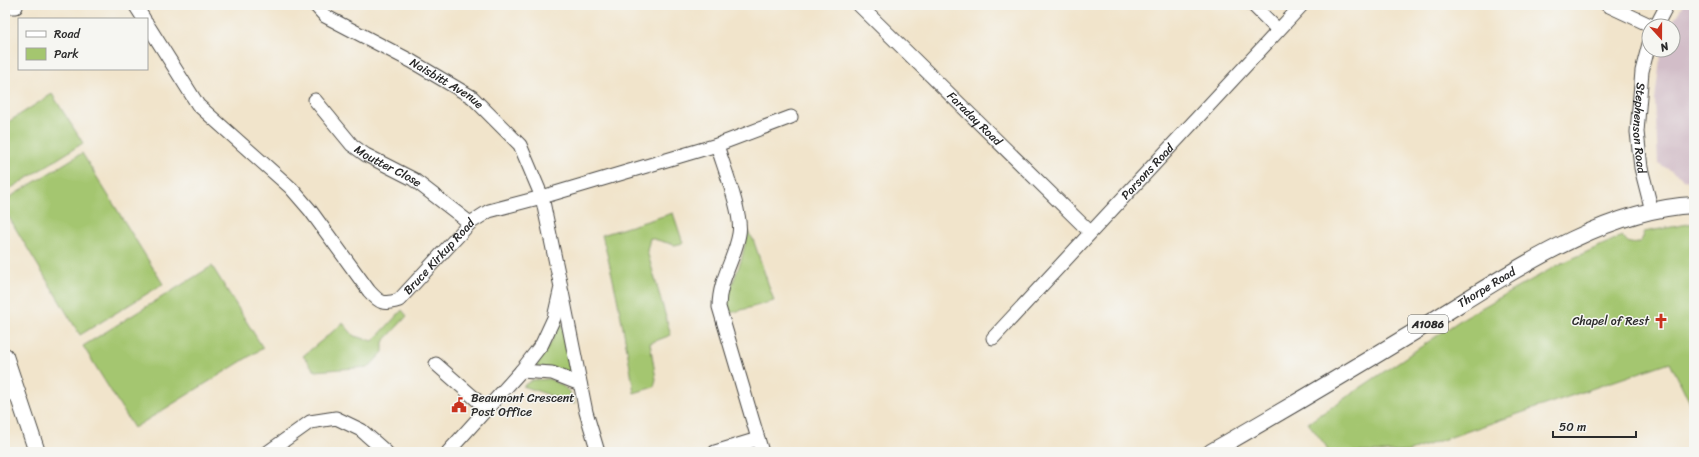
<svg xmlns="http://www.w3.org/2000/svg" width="1699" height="457" viewBox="0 0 1699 457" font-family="Sriracha,sans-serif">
<rect width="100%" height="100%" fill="#f6f6f2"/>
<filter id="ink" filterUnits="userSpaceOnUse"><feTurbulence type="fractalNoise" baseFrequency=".025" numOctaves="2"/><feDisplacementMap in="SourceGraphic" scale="8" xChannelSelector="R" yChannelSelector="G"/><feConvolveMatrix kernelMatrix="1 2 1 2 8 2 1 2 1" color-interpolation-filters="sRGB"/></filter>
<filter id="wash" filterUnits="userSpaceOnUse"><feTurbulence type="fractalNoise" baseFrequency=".012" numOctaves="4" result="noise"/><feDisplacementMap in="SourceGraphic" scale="16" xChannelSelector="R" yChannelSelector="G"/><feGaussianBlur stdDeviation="0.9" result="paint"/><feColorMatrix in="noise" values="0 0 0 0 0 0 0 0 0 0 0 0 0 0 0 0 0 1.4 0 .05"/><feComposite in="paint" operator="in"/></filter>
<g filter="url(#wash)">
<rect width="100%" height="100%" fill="#f1e4cb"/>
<path fill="#d2bdc8" d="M 1683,5 L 1694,5 L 1694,185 L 1658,163 L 1655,100 L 1661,50 L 1673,50 L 1673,26 L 1670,26 Z"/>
<g fill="#a4c66f" stroke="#68784d">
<path d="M 52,94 L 83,143 L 5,192 L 5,124 Z"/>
<path d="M 82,153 L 163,284 L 80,335 L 5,211 L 5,200 Z"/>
<path d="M 673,213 L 683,243 L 675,245 L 650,238 L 647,251 L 671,335 L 650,343 L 656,379 L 654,387 L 634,393 C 626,340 616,287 602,235 Z"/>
<path d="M 1694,223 L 1694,411 L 1670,362 L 1407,452 L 1328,452 L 1326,446 L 1308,423 L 1465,317 L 1558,265 L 1622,236 C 1629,247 1643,246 1644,232 Z"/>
<path d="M 748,232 L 753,239 L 774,301 L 727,314 L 727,298 L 741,261 Z"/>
<path d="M 212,266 L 263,348 L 134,428 L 83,346 Z"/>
<path d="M 402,310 L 407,316 L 383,342 L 383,352 L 369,367 L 315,371 L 303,356 L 343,323 L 354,336 L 373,341 Z"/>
<path d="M 560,314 L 571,373 L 552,368 L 535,367 L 552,341 Z"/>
<path d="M 549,379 C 563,385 570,389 575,404 L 523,386 L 532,380 Z"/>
</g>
</g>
<g filter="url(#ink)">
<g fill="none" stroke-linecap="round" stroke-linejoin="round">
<g stroke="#494743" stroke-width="15">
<g id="minor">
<path d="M 135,5 L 144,19"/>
<path id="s1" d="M 315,5 L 325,16 L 411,61 L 472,97 L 520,145 L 542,197 L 561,287 L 554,318 L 542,344 L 521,371 L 448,452"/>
<path id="s2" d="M 859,5 L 1090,232"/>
<path d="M 1253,5 L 1278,30"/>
<path d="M 1607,5 L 1652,26"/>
<path d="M 5,7 L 16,7"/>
<path id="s3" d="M 147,24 L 198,105 L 291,188 L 310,210 L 369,291 C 380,303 383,305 399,300 L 470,223 L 489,211 L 542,197 L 717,145 L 791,117"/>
<path d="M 1656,26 L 1667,5"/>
<path id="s4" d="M 1649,44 L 1642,71 L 1637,132 L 1641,168 L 1652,211"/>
<path id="s5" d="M 315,100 L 352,145 L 366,155 L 413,179 L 470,223"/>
<path d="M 717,145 C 723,165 743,215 739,234 C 735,259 719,279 719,307 L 762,452"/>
<path d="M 562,292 L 586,412 L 598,452"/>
<path id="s6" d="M 993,338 L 1302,5"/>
<path d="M 436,364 L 487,409"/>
<path d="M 521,371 L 552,373 L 580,384"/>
<path d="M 5,395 L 18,391"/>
<path d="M 268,452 L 310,422 L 336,418 L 361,430 L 386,452"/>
<path d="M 715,452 L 758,439"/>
</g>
</g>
<g stroke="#494743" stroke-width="18">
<g id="major">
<path d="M 5,356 L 37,452"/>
<path id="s7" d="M 1211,452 C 1281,412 1350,371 1419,329 C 1499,281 1598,209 1694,205"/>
</g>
</g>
<use href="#minor" stroke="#fff" stroke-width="13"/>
<use href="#major" stroke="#fff" stroke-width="16"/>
</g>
</g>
<defs>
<g id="church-bare" transform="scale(1.2)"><path d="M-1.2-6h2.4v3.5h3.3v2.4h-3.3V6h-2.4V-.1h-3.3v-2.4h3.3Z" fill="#c8321e" stroke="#f6f6f2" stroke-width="2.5" paint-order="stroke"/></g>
<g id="civic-bare" transform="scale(1.2)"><path d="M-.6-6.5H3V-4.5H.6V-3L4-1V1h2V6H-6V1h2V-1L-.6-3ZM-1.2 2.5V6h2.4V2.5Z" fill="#c8321e" stroke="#f6f6f2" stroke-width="2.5" paint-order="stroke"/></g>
</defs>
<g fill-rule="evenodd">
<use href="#church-bare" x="1661" y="321"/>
<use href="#civic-bare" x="459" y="405"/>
</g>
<g text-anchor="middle" stroke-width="3" stroke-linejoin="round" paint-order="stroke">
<rect fill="#f6f6f2" stroke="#686867" stroke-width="1" x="1408" y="315" width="40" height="18" rx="3"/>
<g font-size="11" font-weight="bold" fill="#2b2b2b">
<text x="1428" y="328">A1086</text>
</g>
<g font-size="12" fill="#2b2b2b" stroke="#f6f6f2">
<text dy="4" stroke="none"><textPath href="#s1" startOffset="154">Naisbitt Avenue</textPath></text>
<text dy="4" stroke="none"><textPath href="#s2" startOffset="162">Faraday Road</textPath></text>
<text dy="4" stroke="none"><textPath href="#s4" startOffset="85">Stephenson Road</textPath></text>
<text dy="4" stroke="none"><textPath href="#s5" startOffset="100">Moutter Close</textPath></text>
<text dy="4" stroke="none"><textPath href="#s6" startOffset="227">Parsons Road</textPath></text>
<text dy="4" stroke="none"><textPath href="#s3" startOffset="443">Bruce Kirkup Road</textPath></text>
<text dy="4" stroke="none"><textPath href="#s7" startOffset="321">Thorpe Road</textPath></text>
</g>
<g font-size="12" fill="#2b2b2b" stroke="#f6f6f2" text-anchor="end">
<text x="1649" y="325">Chapel of Rest</text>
<text x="471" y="402" text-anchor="start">Beaumont Crescent<tspan x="471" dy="14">Post Office</tspan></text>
</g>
</g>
<rect width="1699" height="457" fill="none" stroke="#f6f6f2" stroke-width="20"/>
<rect x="18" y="18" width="130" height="52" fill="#f6f6f2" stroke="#a5a5a2"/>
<rect x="26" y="31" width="20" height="6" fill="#ffffff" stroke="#a5a5a2"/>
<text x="54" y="38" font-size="12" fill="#2b2b2b">Road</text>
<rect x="26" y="48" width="20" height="12" fill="#a4c66f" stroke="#a5a5a2"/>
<text x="54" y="58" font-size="12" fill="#2b2b2b">Park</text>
<g transform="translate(1661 38) rotate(159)"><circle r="19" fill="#f6f6f2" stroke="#a5a5a2"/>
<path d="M0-3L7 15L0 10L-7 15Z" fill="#c8321e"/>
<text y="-6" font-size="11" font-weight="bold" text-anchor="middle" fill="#2b2b2b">N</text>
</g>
<path d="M1553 431v6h83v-6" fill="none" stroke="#2b2b2b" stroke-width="2"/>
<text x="1559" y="431" font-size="12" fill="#2b2b2b" stroke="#f6f6f2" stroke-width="3" paint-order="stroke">50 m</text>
</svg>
